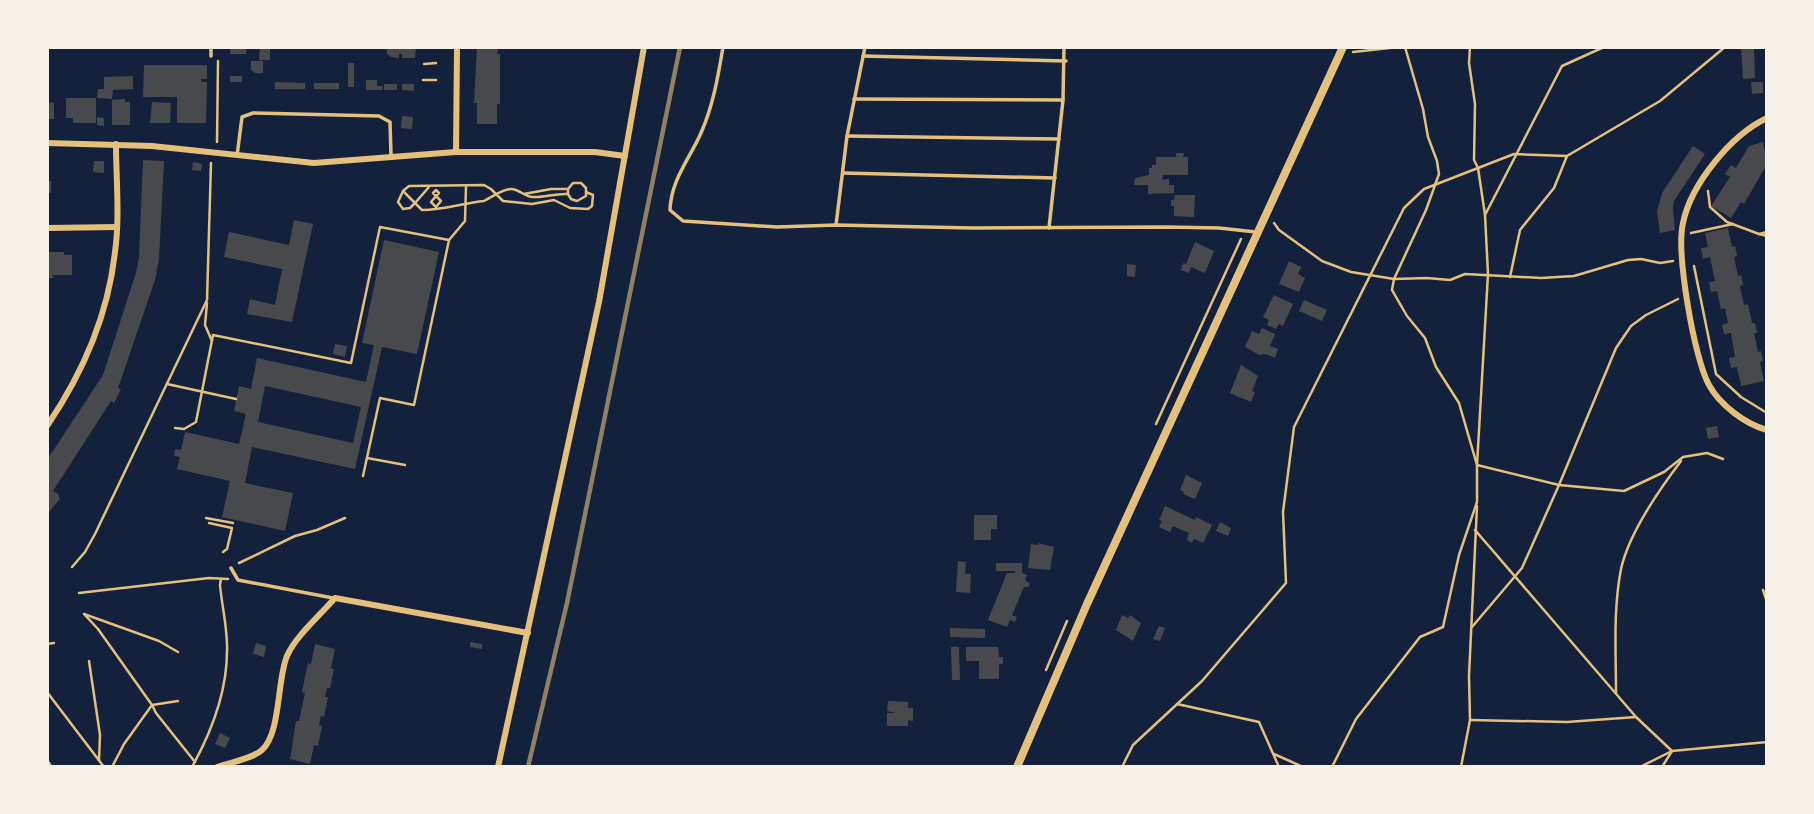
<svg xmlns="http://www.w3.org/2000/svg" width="1814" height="814" viewBox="0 0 1814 814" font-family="'Nunito Sans',sans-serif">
<rect width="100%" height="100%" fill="#14213d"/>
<g fill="#48494c" fill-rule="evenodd">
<rect x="230" y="47" width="16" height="7"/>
<path d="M 260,47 L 270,47 L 270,60 L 259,60 Z"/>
<path d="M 387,47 L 416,47 L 415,58 L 402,58 L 402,54 L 399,54 L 399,58 L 391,57 L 387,54 Z"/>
<path d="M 477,47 L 498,47 L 497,54 L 500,54 L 500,104 L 497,104 L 497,124 L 477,124 L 477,103 L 474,103 Z"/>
<path d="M 1741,47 L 1754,47 L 1755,78 L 1743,79 Z"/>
<path d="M 251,61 L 263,61 L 263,73 L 255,73 L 251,70 Z"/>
<rect x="348" y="63" width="6" height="24"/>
<path d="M 144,65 L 207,65 L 207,79 L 201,79 L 202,82 L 207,82 L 206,123 L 177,123 L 177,97 L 143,97 Z"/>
<path d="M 133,76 L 133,89 L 113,90 L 112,99 L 97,98 L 98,89 L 104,89 L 104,77 Z"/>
<rect x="230" y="76" width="12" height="6"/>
<path d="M 366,80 L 377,80 L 377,86 L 382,86 L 383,90 L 366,90 Z"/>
<path d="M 275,82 L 305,83 L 305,89 L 275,89 Z"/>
<path d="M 1751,82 L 1763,82 L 1763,93 L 1752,94 Z"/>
<rect x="314" y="83" width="25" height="6"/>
<rect x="384" y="84" width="13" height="6"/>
<path d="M 402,84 L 414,84 L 414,91 L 402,90 Z"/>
<path d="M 66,98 L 96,98 L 96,123 L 73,123 L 73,118 L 66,118 Z"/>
<path d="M 125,99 L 125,102 L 130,102 L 130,125 L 112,125 L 112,100 Z"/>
<path d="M 47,102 L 54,103 L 54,119 L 47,119 Z"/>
<path d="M 152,102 L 171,103 L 170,123 L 150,123 Z"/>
<path d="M 402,116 L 413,117 L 412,129 L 401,128 Z"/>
<path d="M 97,117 L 104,118 L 104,126 L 97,125 Z"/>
<path d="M 1763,142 L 1767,164 L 1744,204 L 1741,202 L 1731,218 L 1711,206 L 1730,177 L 1725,174 L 1731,165 L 1736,168 L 1749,146 Z"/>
<path d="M 1693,146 L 1705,154 L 1674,201 L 1673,208 L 1675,230 L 1660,233 L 1657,211 L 1662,193 Z"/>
<path d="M 1176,153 L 1184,153 L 1183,157 L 1188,157 L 1188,175 L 1163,175 L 1162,180 L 1169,179 L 1169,185 L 1174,185 L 1174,193 L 1148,194 L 1148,185 L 1134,185 L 1135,178 L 1149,175 L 1149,168 L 1152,168 L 1152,165 L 1156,165 L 1156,157 L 1176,157 Z"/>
<path d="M 143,160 L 164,161 L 159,259 L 155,280 L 118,388 L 121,389 L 114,403 L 111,401 L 53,491 L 58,494 L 60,499 L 47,514 L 47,460 L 103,375 L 136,273 L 139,257 Z"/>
<path d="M 94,161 L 104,161 L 104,173 L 93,172 Z"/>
<path d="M 193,162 L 202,164 L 201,171 L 192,170 Z"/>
<rect x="47" y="181" width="4" height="12"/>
<path d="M 1175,195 L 1195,195 L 1194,217 L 1174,216 L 1174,206 L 1171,206 L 1171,200 L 1174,200 Z"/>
<path d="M 294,220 L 313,224 L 292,322 L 247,314 L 250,299 L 275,305 L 282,269 L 224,257 L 229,232 L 289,245 Z"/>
<path d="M 1728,228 L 1732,247 L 1735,246 L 1737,256 L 1734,257 L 1738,276 L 1741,275 L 1743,285 L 1740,286 L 1744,305 L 1748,304 L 1752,323 L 1755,323 L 1757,333 L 1754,333 L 1758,352 L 1761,351 L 1763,361 L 1760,362 L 1764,381 L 1741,386 L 1737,367 L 1731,368 L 1729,358 L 1735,357 L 1731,333 L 1724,334 L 1722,325 L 1728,323 L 1725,308 L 1721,309 L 1717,291 L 1711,292 L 1709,282 L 1715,281 L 1710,257 L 1703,259 L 1701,248 L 1708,247 L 1705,233 Z"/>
<path d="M 384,240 L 439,252 L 417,354 L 382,347 L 355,469 L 252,447 L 245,483 L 293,493 L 285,531 L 222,517 L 230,481 L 177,469 L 180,457 L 174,456 L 175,449 L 181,450 L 185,432 L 239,444 L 246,414 L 234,411 L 239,386 L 251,389 L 257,358 L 366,382 L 374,345 L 362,343 ZM 265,386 L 361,407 L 353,443 L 258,422 Z"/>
<path d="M 1195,242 L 1214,251 L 1205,273 L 1191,267 L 1189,273 L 1181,270 L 1183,263 L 1186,264 Z"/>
<path d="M 47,252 L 64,252 L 64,255 L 72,255 L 72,275 L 53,275 L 53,278 L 47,278 Z"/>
<path d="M 1289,261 L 1301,267 L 1298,274 L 1305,278 L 1299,292 L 1279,284 Z"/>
<path d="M 1127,264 L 1136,265 L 1135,277 L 1127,276 Z"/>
<path d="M 1274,295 L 1293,304 L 1283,326 L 1279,324 L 1276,329 L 1267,325 L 1269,320 L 1263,317 Z"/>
<path d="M 1304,300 L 1327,310 L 1322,321 L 1299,311 Z"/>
<path d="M 1262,328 L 1275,334 L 1270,346 L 1278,349 L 1275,358 L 1266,354 L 1259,355 L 1245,347 L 1252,331 L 1259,334 Z"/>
<path d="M 335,344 L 347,346 L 345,357 L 333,354 Z"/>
<path d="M 1241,365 L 1258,376 L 1252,391 L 1255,392 L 1251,402 L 1230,393 Z"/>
<path d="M 1717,426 L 1719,437 L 1708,439 L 1706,428 Z"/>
<path d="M 1186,475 L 1202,483 L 1195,499 L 1183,494 L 1184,492 L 1180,490 Z"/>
<path d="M 1165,506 L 1195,520 L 1196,517 L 1212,525 L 1203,543 L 1194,539 L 1192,543 L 1187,540 L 1189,533 L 1173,526 L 1170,532 L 1159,527 L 1162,521 L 1159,520 Z"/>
<path d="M 974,515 L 997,515 L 997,529 L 991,529 L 991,540 L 974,540 Z"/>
<path d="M 1220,522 L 1231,528 L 1228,536 L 1216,531 Z"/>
<path d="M 1038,543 L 1054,547 L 1050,570 L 1028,568 L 1031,544 L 1038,545 Z"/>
<path d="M 958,561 L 966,562 L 965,574 L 971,574 L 970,593 L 956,592 Z"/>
<path d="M 996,563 L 1022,563 L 1022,573 L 1027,575 L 1025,580 L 1030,584 L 1028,587 L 1024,587 L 1012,615 L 1017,617 L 1015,622 L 1010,620 L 1007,627 L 988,620 L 1007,573 L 1015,573 L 1015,571 L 996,571 Z"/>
<path d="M 1122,615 L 1128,618 L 1130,615 L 1141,623 L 1133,641 L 1116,630 Z"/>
<path d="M 1159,626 L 1165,628 L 1160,641 L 1153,639 Z"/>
<path d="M 950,628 L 985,629 L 985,638 L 950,637 Z"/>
<path d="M 470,642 L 482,644 L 482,649 L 470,647 Z"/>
<path d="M 256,643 L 266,646 L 264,657 L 253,654 Z"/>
<path d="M 315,644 L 335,649 L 331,668 L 334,669 L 330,688 L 327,688 L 325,697 L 328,697 L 324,717 L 321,716 L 319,725 L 322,726 L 318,746 L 314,745 L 310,764 L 290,759 L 296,721 L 299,721 L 305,693 L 302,692 L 308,663 L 311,664 Z"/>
<path d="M 951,647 L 959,647 L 960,680 L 952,680 Z"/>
<path d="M 966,647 L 998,647 L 999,657 L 1003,657 L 1003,664 L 999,664 L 999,679 L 979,679 L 979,661 L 966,661 Z"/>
<path d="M 888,701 L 908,702 L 908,708 L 913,708 L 913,721 L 908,720 L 908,726 L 887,726 L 887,713 L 896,713 L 887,711 Z"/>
<path d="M 220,733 L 230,738 L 225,748 L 215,744 Z"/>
</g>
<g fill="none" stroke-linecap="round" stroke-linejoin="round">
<g stroke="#e5c07b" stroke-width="2.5">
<path d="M 1405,47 L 1423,109 L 1428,137 L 1437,161 L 1439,174 L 1426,210 L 1394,279 L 1392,290 L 1407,316 L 1425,338 L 1436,367 L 1459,403 L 1477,465 L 1559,485 L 1624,491 L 1664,472 L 1683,457 L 1707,453 L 1723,459"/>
<path d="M 1353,52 L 1399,47"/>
<path d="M 424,64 L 436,63"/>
<path d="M 423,80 L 436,80"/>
<path d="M 217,142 L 218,61"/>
<path d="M 403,191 L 415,203 L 429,187"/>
<path d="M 1708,191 L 1710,207 L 1727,222 L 1759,234"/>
<path d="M 524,194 L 551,189 L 568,189"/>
<path d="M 568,194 L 568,189 L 573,183 L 581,183 L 586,188 L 586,196 L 577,201 L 571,199 L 568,194 C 556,193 543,198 533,197 C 525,197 519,189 511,189 C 503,189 492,197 484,201 C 463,203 444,210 422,210 L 415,203 L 410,208 L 403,209 L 398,202 L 403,191 L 409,186 L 484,185 L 491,189 L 503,201 L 532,204 L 554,200 L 570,208 L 588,209 L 592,206 L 593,195 L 586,192"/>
<path d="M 436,196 L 433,193 L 436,190 L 439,193 L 436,196 L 441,201 L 436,207 L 431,202 L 436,196"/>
<path d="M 1485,215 L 1562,66 L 1604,47"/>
<path d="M 1274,223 L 1279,230 L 1322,261 L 1351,272 L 1394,279 L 1427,278 L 1450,280 L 1465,274 L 1541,278 L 1574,276 L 1628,260 L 1641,259 L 1660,263 L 1673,261"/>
<path d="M 1767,232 L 1759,234 L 1767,236"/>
<path d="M 1691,233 L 1733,224"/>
<path d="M 449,240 L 465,221 L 466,187"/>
<path d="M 1694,266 L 1716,374 L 1741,397 L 1767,413"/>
<path d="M 1510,277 L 1520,230 L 1554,188 L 1567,156"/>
<path d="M 207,303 L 205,325 L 212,341"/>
<path d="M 167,384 L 236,399"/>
<path d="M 1156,424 L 1241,239"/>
<path d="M 175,428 L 184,429 L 196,422 L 213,335 L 351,363 L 380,227 L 449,240 L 414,405 L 380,398 L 363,476"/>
<path d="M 367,458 L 405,465"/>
<path d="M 206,518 L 233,523"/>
<path d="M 209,523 L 232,528 L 227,549 L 223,552"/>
<path d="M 1475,530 L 1636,717 L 1672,751 L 1662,767"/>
<path d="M 239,563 L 295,536 L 317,530 L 345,518"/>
<path d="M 72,567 L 85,552 L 95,534 L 207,300 L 211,163"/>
<path d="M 1763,590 L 1767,602"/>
<path d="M 79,593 L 209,578 L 228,579"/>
<path d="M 1472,627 L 1522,568 L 1559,485 L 1616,348 L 1631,326 L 1646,315 L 1678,299"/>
<path d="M 47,644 L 54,643"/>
<path d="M 178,652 L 159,641 L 84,614 L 98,629 L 152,705 L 178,701"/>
<path d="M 89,661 L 100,735 L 99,760"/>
<path d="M 1046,670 L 1067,621"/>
<path d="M 47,692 L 104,767"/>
<path d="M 1616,693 C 1616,652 1613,610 1621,569 C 1629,533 1659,490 1681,461"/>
<path d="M 1177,704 L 1259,722 L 1279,767"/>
<path d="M 1470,720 L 1567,722 L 1636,717"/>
<path d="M 1274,754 L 1303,767"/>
<path d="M 112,767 L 124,744 L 152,705 L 156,713 L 195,762"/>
<path d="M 192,767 C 212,731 227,692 227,651 C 228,630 222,607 220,585 L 221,579"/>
<path d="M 1122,767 L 1133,745 L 1202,681 L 1286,583 L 1283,512 L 1294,427 L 1404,208 L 1424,189 L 1514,154 L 1567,156 L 1660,101 L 1725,47"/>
<path d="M 1332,767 L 1356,719 L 1420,637 L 1443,627 L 1459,555 L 1477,502 L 1477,465 L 1488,274 L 1485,215 L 1478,168 L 1474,160 L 1475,104 L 1469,63 L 1470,47"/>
<path d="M 1461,767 L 1470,720 L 1469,676 L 1477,506"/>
<path d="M 1640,767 L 1672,751 L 1767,742"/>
</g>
<g stroke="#e5c07b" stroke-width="3.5">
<path d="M 723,47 C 718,77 713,106 701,133 C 689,160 671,180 670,210 L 683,221 L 777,227 L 836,225 L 972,228 L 1166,227 L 1219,228 L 1256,232"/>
<path d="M 211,56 L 211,47"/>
<path d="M 863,56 L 1066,61"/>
<path d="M 854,99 L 1063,100"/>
<path d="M 847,136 L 1059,139"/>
<path d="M 237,156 L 242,117 L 253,113 L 379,116 L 390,122 L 391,155"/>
<path d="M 843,173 L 1055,178"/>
<path d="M 836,225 L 847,136 L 865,47"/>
<path d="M 1049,228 L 1063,100 L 1064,47"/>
<path d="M 231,568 L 238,580 L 333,598"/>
</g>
<path stroke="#e5c07b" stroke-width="5" d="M 47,762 L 50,767"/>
<g stroke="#e5c07b" stroke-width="6">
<path d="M 1767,118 C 1731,135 1691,184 1683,223 C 1676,253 1694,358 1709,385 C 1720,405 1745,424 1767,430"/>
<path d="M 47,143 L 152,146 L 314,163 L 456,152 L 595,152 L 625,156"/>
<path d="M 456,152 L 457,47"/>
<path d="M 47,228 L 117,227"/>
<path d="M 47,426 C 83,373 108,316 115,252 C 120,216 116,179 116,144"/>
<path d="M 217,767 C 231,762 252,759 262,750 C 281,733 277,679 287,656 C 295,637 321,614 335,598 L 528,633"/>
<path d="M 498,767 L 599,302 L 644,47"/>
</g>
<path stroke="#e5c07b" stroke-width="8" d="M 1017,767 L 1087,604 L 1343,47"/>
<path stroke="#918062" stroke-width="4.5" d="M 528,767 L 567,603 L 680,47"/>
</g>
<rect width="1814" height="814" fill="none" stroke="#f6f1e7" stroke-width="98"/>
</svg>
